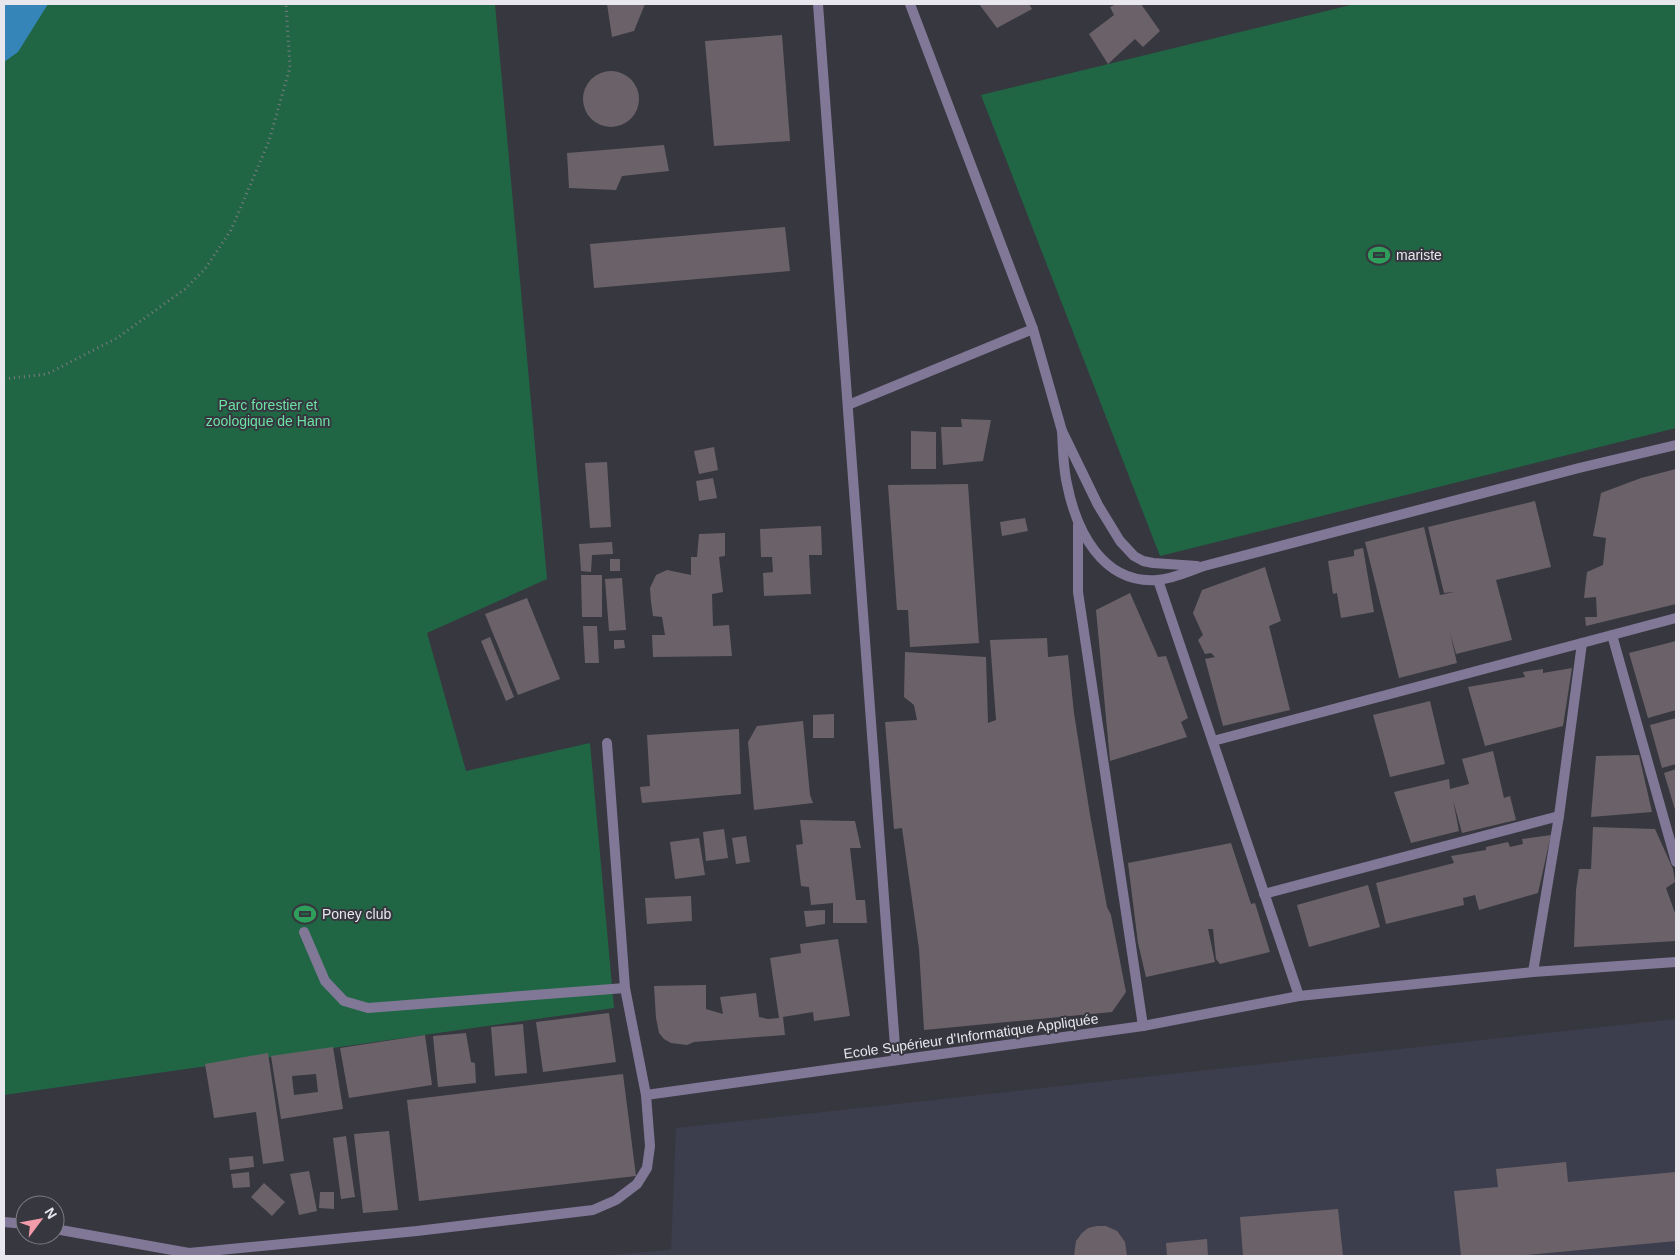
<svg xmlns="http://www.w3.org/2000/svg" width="1680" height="1260" viewBox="0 0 1680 1260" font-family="Helvetica,sans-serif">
<rect width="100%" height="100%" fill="#36373f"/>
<path fill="#3d3e4d" d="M 1676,1019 L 1676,1256 L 597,1256 L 671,1250 L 676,1128 Z"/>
<g fill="#216644">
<path d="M 4,4 L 495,4 L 547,579 L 427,633 L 466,771 L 590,743 L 614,1008 L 4,1095 Z"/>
<path d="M 1355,4 L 1676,4 L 1676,428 L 1160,556 L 981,95 Z"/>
</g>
<path fill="#3685b8" d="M 4,4 L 48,4 L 18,52 L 4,62 Z"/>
<g fill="#6b6269" fill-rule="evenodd">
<path d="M 607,4 L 645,4 L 634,31 L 612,37 Z"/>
<path d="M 979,4 L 1029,4 L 1032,9 L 997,28 Z"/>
<path d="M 1116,4 L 1141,4 L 1160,31 L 1143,47 L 1135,39 L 1108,64 L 1089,34 L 1114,15 L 1110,7 Z"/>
<path d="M 782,35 L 790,141 L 714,146 L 705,41 Z"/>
<circle cx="611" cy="99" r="28"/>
<path d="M 664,145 L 669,171 L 622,176 L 616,190 L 569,188 L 567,153 Z"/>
<path d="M 785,227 L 790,271 L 594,288 L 590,244 Z"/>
<path d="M 961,419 L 991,420 L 983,461 L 943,465 L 941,427 L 962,427 Z"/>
<path d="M 911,431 L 936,432 L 936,469 L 911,469 Z"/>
<path d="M 714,447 L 718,470 L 699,474 L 694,451 Z"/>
<path d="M 607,462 L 611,527 L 590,528 L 585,463 Z"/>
<path d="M 1676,469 L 1676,604 L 1586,626 L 1585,617 L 1597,617 L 1596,597 L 1584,598 L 1587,572 L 1603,565 L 1606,538 L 1593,536 L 1601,493 L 1641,478 Z"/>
<path d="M 713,478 L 717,498 L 699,501 L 696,481 Z"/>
<path d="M 968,484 L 979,643 L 910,647 L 908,610 L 897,610 L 888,485 Z"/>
<path d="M 1535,501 L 1551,567 L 1496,580 L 1512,640 L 1456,654 L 1450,633 L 1457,663 L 1399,678 L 1365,542 L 1424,527 L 1440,595 L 1454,592 L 1444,593 L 1428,527 Z"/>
<path d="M 1025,518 L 1028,531 L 1002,536 L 1000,522 Z"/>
<path d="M 821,526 L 822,555 L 809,555 L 811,594 L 764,596 L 763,573 L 773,572 L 772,557 L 761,557 L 760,529 Z"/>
<path d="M 725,533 L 725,556 L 719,557 L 723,592 L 712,594 L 713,626 L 729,625 L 732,656 L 653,657 L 652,635 L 665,635 L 662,617 L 653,616 L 651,602 L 650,588 L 656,575 L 667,570 L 691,575 L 691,557 L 697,557 L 699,534 Z"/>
<path d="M 612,542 L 613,554 L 592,555 L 591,572 L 581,571 L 579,544 Z"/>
<path d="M 1363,548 L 1374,612 L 1341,618 L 1337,593 L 1333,594 L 1328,561 L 1354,556 L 1354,550 Z"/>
<rect x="610" y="559" width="10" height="12"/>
<path d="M 1265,567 L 1281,621 L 1269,626 L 1290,710 L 1223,726 L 1205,659 L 1215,657 L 1211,653 L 1205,654 L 1198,640 L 1203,635 L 1193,613 L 1202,590 Z"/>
<path d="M 581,575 L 602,575 L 602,617 L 582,617 Z"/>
<path d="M 622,578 L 626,630 L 609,631 L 605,579 Z"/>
<path d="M 1130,593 L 1158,657 L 1166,656 L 1188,718 L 1181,722 L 1187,737 L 1110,761 L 1096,610 Z"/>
<path d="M 527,598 L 560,679 L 518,695 L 485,614 Z"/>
<path d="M 583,626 L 597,626 L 599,663 L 585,663 Z"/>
<path d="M 490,637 L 514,697 L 506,701 L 481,641 Z"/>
<path d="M 1047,638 L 1048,657 L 1068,655 L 1074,713 L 1090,815 L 1107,907 L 1111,915 L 1126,992 L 1112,1012 L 924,1030 L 919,949 L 902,828 L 894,829 L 885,722 L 917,720 L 914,705 L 904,697 L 905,652 L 986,657 L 988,723 L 996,720 L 990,640 Z"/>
<path d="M 614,640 L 624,640 L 625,648 L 614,649 Z"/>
<path d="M 1676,641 L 1676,710 L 1648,718 L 1629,653 Z"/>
<path d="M 1572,668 L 1563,726 L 1485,746 L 1468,687 L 1525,677 L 1523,672 L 1543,669 L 1543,673 Z"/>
<path d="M 1430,701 L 1445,764 L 1390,777 L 1373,715 Z"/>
<path d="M 834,714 L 834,738 L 813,738 L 813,715 Z"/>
<path d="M 1676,718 L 1676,764 L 1662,768 L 1650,725 Z"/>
<path d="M 803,721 L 810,795 L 813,803 L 754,810 L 748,742 L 757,726 Z"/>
<path d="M 739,729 L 741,794 L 642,803 L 640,787 L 650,786 L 647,735 Z"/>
<path d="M 1493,751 L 1504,798 L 1510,796 L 1516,820 L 1462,833 L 1453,800 L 1459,831 L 1411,843 L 1394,792 L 1449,779 L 1450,789 L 1469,784 L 1462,759 Z"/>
<path d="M 1639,755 L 1652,812 L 1591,817 L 1596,756 Z"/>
<path d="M 1676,769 L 1676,813 L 1664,773 Z"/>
<path d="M 800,820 L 855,821 L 861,848 L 850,848 L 856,900 L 865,900 L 867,923 L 833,923 L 833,903 L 811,905 L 809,887 L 801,886 L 796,845 L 803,844 Z"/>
<path d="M 1593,827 L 1655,829 L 1673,869 L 1675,882 L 1666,888 L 1676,916 L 1676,941 L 1574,947 L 1576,890 L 1579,869 L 1591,869 Z"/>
<path d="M 724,829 L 728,858 L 706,861 L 703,832 Z"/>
<path d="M 1551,835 L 1538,893 L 1479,910 L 1475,895 L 1463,898 L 1464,905 L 1386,924 L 1376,883 L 1454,863 L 1451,856 L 1486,850 L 1486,847 L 1508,842 L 1510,847 L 1523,844 L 1522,839 Z"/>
<path d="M 746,836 L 750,862 L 736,864 L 732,838 Z"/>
<path d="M 699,838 L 705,875 L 675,879 L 670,842 Z"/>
<path d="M 1231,843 L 1251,904 L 1255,903 L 1270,952 L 1220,964 L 1216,959 L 1213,929 L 1208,929 L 1215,962 L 1146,977 L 1138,943 L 1128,863 Z"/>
<path d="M 1368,885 L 1380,927 L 1309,947 L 1297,905 Z"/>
<path d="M 691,896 L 692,921 L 647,924 L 645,898 Z"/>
<path d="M 825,910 L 825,924 L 806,927 L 804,911 Z"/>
<path d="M 838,939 L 850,1016 L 814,1021 L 813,1012 L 783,1017 L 785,1035 L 694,1042 L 687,1045 L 671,1043 L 664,1039 L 659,1033 L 656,1018 L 654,986 L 706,985 L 706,1009 L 723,1014 L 720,997 L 756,993 L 759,1017 L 768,1019 L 779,1018 L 770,958 L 801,953 L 800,944 Z"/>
<path d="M 609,1013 L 616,1062 L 543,1072 L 536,1022 Z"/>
<path d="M 523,1024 L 527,1073 L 495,1076 L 491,1027 Z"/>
<path d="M 466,1033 L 471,1062 L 475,1063 L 476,1083 L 438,1087 L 433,1036 Z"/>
<path d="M 425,1035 L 432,1085 L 349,1098 L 340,1048 Z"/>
<path d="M 333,1047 L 343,1109 L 281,1119 L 271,1056 ZM 316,1074 L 318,1092 L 294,1095 L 292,1076 Z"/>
<path d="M 268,1053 L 284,1161 L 263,1164 L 256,1112 L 214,1118 L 205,1064 Z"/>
<path d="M 623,1074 L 636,1176 L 419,1201 L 407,1100 Z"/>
<path d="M 389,1131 L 398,1210 L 363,1213 L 354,1134 Z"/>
<path d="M 346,1136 L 355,1197 L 341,1199 L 333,1138 Z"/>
<path d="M 253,1156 L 254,1167 L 230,1170 L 229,1158 Z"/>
<path d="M 1566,1162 L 1568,1182 L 1676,1172 L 1676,1241 L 1515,1256 L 1461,1256 L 1454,1191 L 1498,1187 L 1496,1169 Z"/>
<path d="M 309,1171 L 317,1211 L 299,1215 L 290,1174 Z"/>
<path d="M 249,1172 L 250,1187 L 233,1188 L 231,1174 Z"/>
<path d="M 264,1183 L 285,1202 L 272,1216 L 251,1197 Z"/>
<path d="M 320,1192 L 334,1192 L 334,1209 L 319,1208 Z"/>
<path d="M 1338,1209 L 1343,1256 L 1243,1256 L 1240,1217 Z"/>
<path d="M 1097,1226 L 1106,1226 L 1117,1231 L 1125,1242 L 1127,1256 L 1074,1256 L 1076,1241 L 1082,1233 L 1088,1228 Z"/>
<path d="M 1207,1239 L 1208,1256 L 1167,1256 L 1166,1243 Z"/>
</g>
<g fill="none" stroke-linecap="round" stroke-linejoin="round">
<path stroke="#7b7b82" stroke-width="3" stroke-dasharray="1 4" stroke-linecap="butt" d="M 4,379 L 47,374 L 117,338 L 185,289 L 205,269 L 231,230 L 269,141 L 290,67 L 286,4"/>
<path stroke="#817797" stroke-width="10" d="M 304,932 L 325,981 L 344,1001 L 368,1008 L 625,988"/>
<g stroke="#817797" stroke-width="10">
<path d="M 818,4 L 896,1060"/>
<path d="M 910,4 L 1033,329 L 1062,431 L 1098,505 L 1120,541 L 1134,556 L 1143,561 L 1153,563 L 1197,566"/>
<path d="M 848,405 L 1033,329"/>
<path d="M 1062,431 C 1063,448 1063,467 1067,484 C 1076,530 1102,584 1157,580 C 1173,579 1189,571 1204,566 L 1579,468 L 1676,445"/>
<path d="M 1078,525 L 1078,592 L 1143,1026"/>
<path d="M 1158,580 L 1299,996"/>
<path d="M 1612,635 L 1676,862"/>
<path d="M 1213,741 L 1676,618"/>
<path d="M 1264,894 L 1559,816"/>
<path d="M 1533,972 L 1559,816 L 1582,643"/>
<path d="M 646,1095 L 1143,1026 L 1299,996 L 1533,972 L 1676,962"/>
<path d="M 4,1222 L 25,1224"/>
<path d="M 55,1229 L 189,1253 L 417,1231 L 593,1210 L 616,1200 L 637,1184 L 647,1168 L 650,1146 L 646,1095 L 625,988 L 607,743"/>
</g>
</g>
<defs>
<g id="stadium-bare" transform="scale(1.725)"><path d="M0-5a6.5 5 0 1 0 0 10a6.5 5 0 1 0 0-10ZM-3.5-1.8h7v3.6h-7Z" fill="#2e9e5b" stroke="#36373f" stroke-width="2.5" paint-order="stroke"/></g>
</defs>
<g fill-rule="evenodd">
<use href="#stadium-bare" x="1379" y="255"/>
<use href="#stadium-bare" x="305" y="914"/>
</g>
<g text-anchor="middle" stroke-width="4" stroke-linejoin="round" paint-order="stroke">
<g font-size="14" fill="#e7e7ed" stroke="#36373f" text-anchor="start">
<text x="1396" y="260">mariste</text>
<text x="322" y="919">Poney club</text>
</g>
<g font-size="14" fill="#6ce2a4" stroke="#36373f">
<text x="268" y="410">Parc forestier et<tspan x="268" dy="16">zoologique de Hann</tspan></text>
</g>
<g font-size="14" fill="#e7e7ed" stroke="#36373f">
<text transform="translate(971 1036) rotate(-8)" y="5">Ecole Supérieur d'Informatique Appliquée</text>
</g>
</g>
<rect width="1680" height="1260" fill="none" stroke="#e7e7ed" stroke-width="10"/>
<g transform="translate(40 1220) rotate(58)"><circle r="24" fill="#36373f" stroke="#7d7d85"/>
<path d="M0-4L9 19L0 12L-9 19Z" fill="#f39aab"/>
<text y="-8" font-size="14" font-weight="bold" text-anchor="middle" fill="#e7e7ed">N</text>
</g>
</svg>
